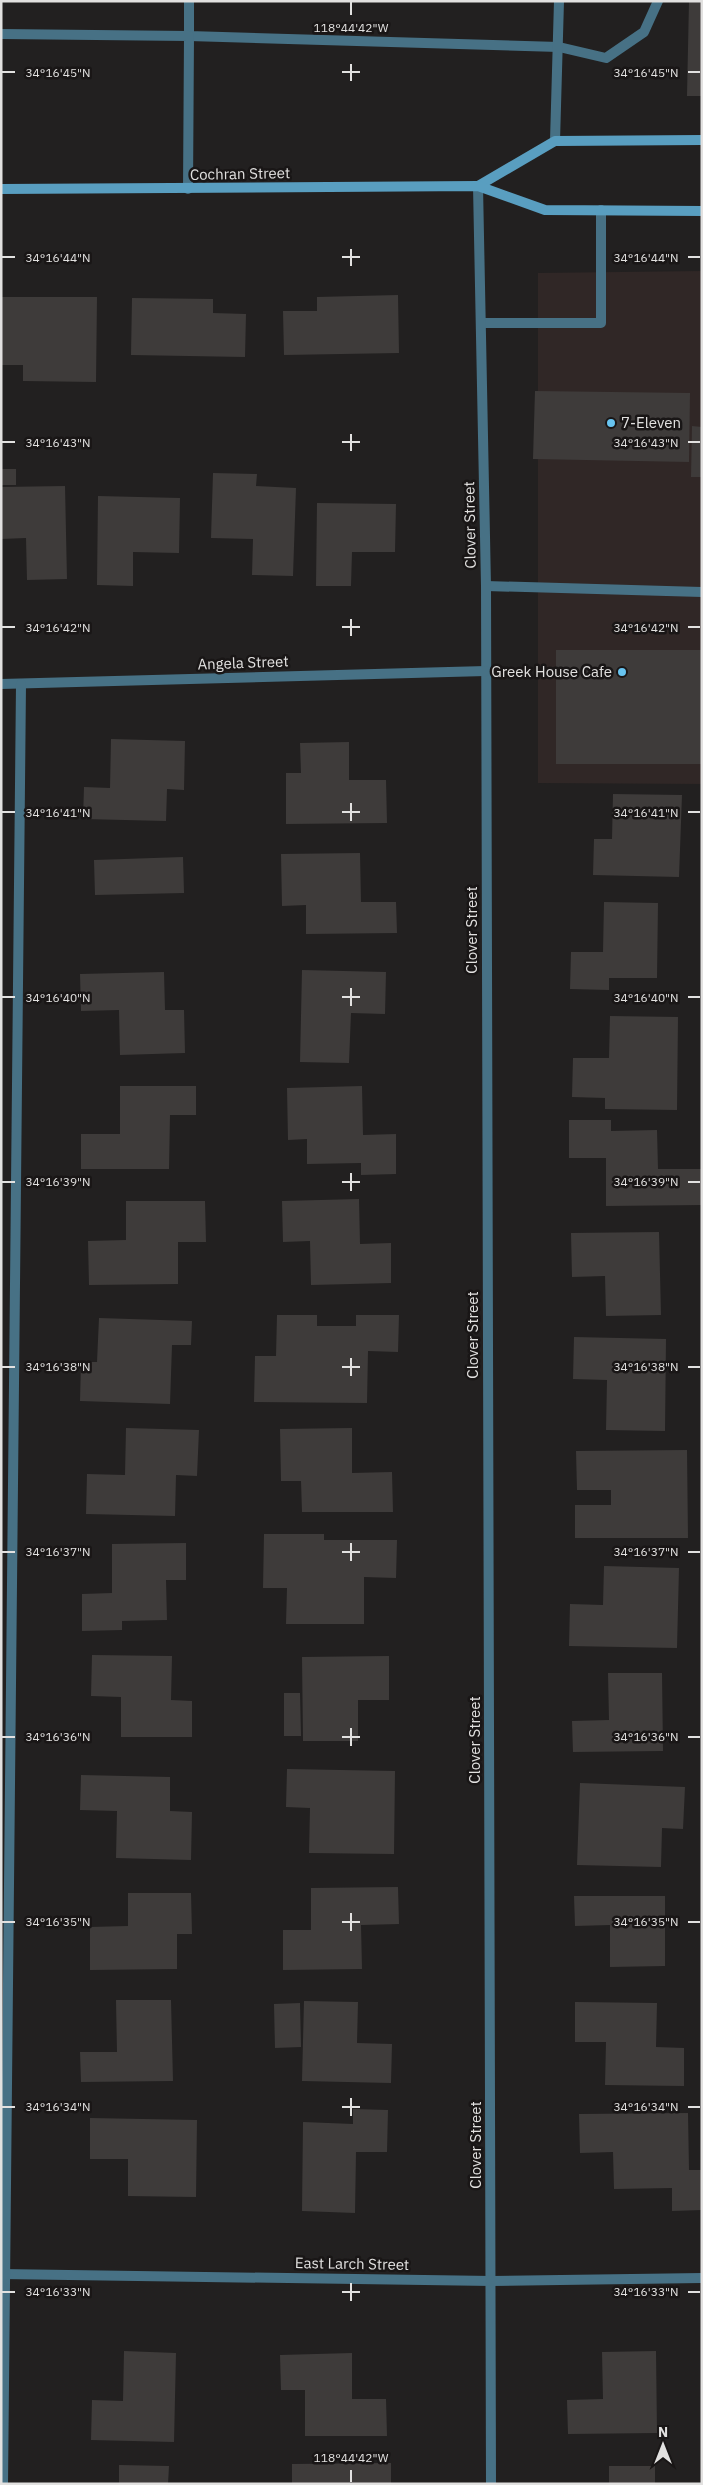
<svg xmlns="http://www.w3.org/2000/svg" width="703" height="2485" viewBox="0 0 703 2485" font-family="'IBM Plex Sans',sans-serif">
<rect width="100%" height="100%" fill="#222020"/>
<path fill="#302726" d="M 702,271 L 702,784 L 538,783 L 538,273 Z"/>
<g fill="#3e3b3a">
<path d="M 689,1 L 702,1 L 702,96 L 687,96 Z"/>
<path d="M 398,295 L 399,353 L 284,355 L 283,311 L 317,311 L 317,297 Z"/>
<path d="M 1,297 L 97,297 L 96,382 L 23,381 L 23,365 L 1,365 Z"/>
<path d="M 132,298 L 213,299 L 213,313 L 246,314 L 245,357 L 131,355 Z"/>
<path d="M 535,391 L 690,393 L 689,462 L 533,459 Z"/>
<path d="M 692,426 L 702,427 L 702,477 L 691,477 Z"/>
<rect x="1" y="469" width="15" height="16"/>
<path d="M 213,473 L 257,474 L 256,486 L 296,488 L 293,576 L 252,575 L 253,539 L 211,538 Z"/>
<path d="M 65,486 L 67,579 L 27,580 L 26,538 L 1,539 L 1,487 Z"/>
<path d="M 98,496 L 180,498 L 179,553 L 133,552 L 133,586 L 97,585 Z"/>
<path d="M 317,503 L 396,504 L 395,552 L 352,552 L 351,586 L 316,586 Z"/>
<rect x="556" y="650" width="146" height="114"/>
<path d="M 111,739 L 185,741 L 184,790 L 167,789 L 166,821 L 83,819 L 84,787 L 110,788 Z"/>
<path d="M 349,742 L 349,780 L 386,780 L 387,823 L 286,824 L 286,773 L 301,773 L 300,743 Z"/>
<path d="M 613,794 L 682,795 L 679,877 L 593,875 L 594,839 L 612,839 Z"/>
<path d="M 360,853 L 361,902 L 396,902 L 397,933 L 306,934 L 306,905 L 282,906 L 281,854 Z"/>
<path d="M 183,857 L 184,893 L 95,895 L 94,860 Z"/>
<path d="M 604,902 L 658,903 L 657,978 L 609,978 L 609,990 L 570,989 L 571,952 L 603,952 Z"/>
<path d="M 302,970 L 386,972 L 385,1014 L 351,1013 L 349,1063 L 300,1062 Z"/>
<path d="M 164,972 L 165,1010 L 184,1010 L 185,1053 L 120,1055 L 119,1010 L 81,1011 L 80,974 Z"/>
<path d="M 610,1016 L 678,1017 L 677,1110 L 605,1109 L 605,1098 L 572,1097 L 573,1058 L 609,1058 Z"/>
<path d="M 120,1086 L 196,1086 L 196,1115 L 170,1115 L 169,1169 L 81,1169 L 81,1134 L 120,1134 Z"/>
<path d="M 362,1086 L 363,1135 L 396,1134 L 396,1174 L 361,1175 L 361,1163 L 307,1164 L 307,1139 L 288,1140 L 287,1088 Z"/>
<path d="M 569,1120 L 611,1120 L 611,1131 L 657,1130 L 658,1169 L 702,1169 L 702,1205 L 606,1206 L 606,1158 L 569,1158 Z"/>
<path d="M 359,1199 L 360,1244 L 391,1243 L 391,1283 L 311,1285 L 310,1241 L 283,1242 L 282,1201 Z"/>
<path d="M 126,1201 L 205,1201 L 206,1242 L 178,1242 L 178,1284 L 89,1285 L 88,1241 L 126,1240 Z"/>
<path d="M 659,1232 L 661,1315 L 606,1316 L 605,1276 L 572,1277 L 571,1233 Z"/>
<path d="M 277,1315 L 317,1315 L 317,1326 L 356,1326 L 356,1315 L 399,1315 L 398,1352 L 368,1351 L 367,1403 L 254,1402 L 255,1356 L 276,1356 Z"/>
<path d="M 99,1318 L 192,1321 L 191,1345 L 172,1345 L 170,1404 L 80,1401 L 81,1362 L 97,1362 Z"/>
<path d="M 574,1337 L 666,1339 L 665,1431 L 606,1430 L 607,1380 L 573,1379 Z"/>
<path d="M 126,1428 L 199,1430 L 197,1476 L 176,1475 L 175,1516 L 86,1514 L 87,1474 L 125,1475 Z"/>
<path d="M 352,1428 L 352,1473 L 392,1472 L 393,1512 L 302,1512 L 301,1481 L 281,1481 L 280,1429 Z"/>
<path d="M 687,1450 L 688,1538 L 575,1538 L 575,1505 L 611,1505 L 611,1490 L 577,1490 L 576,1451 Z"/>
<path d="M 264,1534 L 324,1534 L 324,1540 L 397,1540 L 396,1578 L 364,1577 L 364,1624 L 286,1624 L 287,1588 L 263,1588 Z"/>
<path d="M 186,1543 L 186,1580 L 166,1580 L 167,1620 L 122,1621 L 122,1630 L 82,1631 L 82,1594 L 112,1593 L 112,1544 Z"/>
<path d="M 604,1566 L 679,1568 L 677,1648 L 569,1646 L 570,1604 L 603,1605 Z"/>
<path d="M 92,1655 L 172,1656 L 171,1700 L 192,1701 L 192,1737 L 121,1737 L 121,1697 L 91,1696 Z"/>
<path d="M 389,1656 L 389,1700 L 358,1700 L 358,1741 L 303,1741 L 302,1657 Z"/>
<path d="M 608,1673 L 662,1673 L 663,1751 L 573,1752 L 572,1721 L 609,1720 Z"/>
<path d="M 284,1693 L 300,1693 L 301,1736 L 284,1736 Z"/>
<path d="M 287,1769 L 395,1771 L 394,1854 L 309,1853 L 310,1808 L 286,1807 Z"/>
<path d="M 81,1775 L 170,1777 L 170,1811 L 192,1812 L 191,1860 L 116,1858 L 117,1811 L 80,1810 Z"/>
<path d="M 580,1783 L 685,1787 L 683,1829 L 662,1828 L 661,1867 L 577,1865 Z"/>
<path d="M 398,1887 L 399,1924 L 361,1925 L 362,1969 L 283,1970 L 283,1930 L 311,1930 L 311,1888 Z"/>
<path d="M 128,1893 L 191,1893 L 192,1934 L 177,1934 L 177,1969 L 90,1970 L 90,1927 L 128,1926 Z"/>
<path d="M 574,1896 L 665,1896 L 665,1966 L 610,1967 L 610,1925 L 575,1926 Z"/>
<path d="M 116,2000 L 171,2000 L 173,2081 L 81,2082 L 80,2052 L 117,2052 Z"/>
<path d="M 304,2001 L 358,2002 L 357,2043 L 392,2044 L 391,2083 L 302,2081 Z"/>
<path d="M 575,2002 L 657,2003 L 656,2047 L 684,2048 L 684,2086 L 605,2085 L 606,2042 L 575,2042 Z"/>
<path d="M 300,2003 L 301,2047 L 275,2048 L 274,2004 Z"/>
<path d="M 353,2109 L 388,2110 L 387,2152 L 356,2152 L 355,2213 L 302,2211 L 303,2122 L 353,2124 Z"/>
<path d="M 688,2113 L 689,2170 L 702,2170 L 702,2210 L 672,2211 L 672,2188 L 614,2189 L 613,2152 L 580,2153 L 579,2114 Z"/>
<path d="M 90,2118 L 197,2120 L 196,2197 L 128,2196 L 128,2159 L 90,2159 Z"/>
<path d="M 124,2351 L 176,2353 L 174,2442 L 91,2440 L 92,2400 L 123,2401 Z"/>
<path d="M 656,2351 L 657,2433 L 568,2434 L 567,2400 L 603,2399 L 602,2352 Z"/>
<path d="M 352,2353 L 352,2399 L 386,2399 L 387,2436 L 305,2436 L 305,2390 L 281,2390 L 280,2355 Z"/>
<path d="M 391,2463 L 391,2484 L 292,2484 L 292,2464 Z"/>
<path d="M 119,2465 L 169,2466 L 168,2484 L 119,2484 Z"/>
<rect x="609" y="2466" width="46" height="18"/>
</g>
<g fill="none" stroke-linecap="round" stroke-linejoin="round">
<g stroke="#477185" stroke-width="10">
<path d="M 189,1 L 189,36 L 559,47 L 606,58 L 644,32 L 658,1"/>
<path d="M 1,34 L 189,36 L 188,189"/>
<path d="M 555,141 L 559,1"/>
<path d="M 481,323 L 601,323 L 601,210"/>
<path d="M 486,586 L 702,592"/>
</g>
<g stroke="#477185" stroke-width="10">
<path d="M 478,186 L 486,586 L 491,2484"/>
<path d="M 1,684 L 486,671"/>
<path d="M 1,2274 L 492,2281 L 702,2278"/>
<path d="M 3,2484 L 21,684"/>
</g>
<g stroke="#599ec0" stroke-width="10">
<path d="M 478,186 L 555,141 L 702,140"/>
<path d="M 1,189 L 478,186 L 545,210 L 702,211"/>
</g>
</g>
<path fill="none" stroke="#e2e1e0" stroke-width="2" d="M 351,2 L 351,15M 351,64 L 351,81M 2,72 L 15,72M 342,72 L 360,72M 688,72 L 700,72M 351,249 L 351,266M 2,257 L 15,257M 342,257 L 360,257M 688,257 L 700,257M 351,434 L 351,451M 2,442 L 15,442M 342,442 L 360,442M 688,442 L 700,442M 351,619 L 351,636M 2,627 L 15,627M 342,627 L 360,627M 688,627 L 700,627M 351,803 L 351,821M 2,812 L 15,812M 342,812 L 360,812M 688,812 L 700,812M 351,988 L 351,1006M 2,997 L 15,997M 342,997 L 360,997M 688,997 L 700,997M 351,1173 L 351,1191M 2,1182 L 15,1182M 342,1182 L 360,1182M 688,1182 L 700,1182M 351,1358 L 351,1376M 2,1367 L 15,1367M 342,1367 L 360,1367M 688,1367 L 700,1367M 351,1543 L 351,1561M 2,1552 L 15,1552M 342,1552 L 360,1552M 688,1552 L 700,1552M 351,1728 L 351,1746M 2,1737 L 15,1737M 342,1737 L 360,1737M 688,1737 L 700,1737M 351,1913 L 351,1931M 2,1922 L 15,1922M 342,1922 L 360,1922M 688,1922 L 700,1922M 351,2098 L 351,2116M 2,2107 L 15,2107M 342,2107 L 360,2107M 688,2107 L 700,2107M 351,2283 L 351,2301M 2,2292 L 15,2292M 342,2292 L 360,2292M 688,2292 L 700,2292M 351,2470 L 351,2482"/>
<g fill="#68c4f0" stroke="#191616" stroke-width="2">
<circle cx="611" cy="423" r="5"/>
<circle cx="622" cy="672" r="5"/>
</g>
<g text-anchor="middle" stroke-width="5" stroke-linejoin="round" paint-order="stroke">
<g font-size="15" fill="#e2e1e0" stroke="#191616">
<text transform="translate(240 174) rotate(-1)" y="5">Cochran Street</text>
<text transform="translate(470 525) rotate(-91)" y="5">Clover Street</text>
<text transform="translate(243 663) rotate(-2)" y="5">Angela Street</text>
<text transform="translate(472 930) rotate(-90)" y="5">Clover Street</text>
<text transform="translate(473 1335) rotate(-90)" y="5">Clover Street</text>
<text transform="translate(475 1740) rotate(-90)" y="5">Clover Street</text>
<text transform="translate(476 2145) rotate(-90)" y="5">Clover Street</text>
<text transform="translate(352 2264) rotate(1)" y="5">East Larch Street</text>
</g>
<g font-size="15" fill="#e2e1e0" stroke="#191616" text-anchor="start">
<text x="621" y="428">7-Eleven</text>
<text x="612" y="677" text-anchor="end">Greek House Cafe</text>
</g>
</g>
<g font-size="12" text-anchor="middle" fill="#e2e1e0" stroke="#191616" stroke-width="5" stroke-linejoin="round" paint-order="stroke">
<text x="351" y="32">118°44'42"W</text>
<text x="58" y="77">34°16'45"N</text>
<text x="646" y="77">34°16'45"N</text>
<text x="58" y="262">34°16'44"N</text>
<text x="646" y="262">34°16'44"N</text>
<text x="58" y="447">34°16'43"N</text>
<text x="646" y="447">34°16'43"N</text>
<text x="58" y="632">34°16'42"N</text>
<text x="646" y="632">34°16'42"N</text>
<text x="58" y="817">34°16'41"N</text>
<text x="646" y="817">34°16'41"N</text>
<text x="58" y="1002">34°16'40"N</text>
<text x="646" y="1002">34°16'40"N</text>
<text x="58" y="1186">34°16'39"N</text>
<text x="646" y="1186">34°16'39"N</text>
<text x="58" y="1371">34°16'38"N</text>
<text x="646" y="1371">34°16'38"N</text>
<text x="58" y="1556">34°16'37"N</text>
<text x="646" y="1556">34°16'37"N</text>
<text x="58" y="1741">34°16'36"N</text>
<text x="646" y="1741">34°16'36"N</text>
<text x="58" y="1926">34°16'35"N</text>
<text x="646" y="1926">34°16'35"N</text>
<text x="58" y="2111">34°16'34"N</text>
<text x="646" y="2111">34°16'34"N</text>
<text x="58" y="2296">34°16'33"N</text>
<text x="646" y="2296">34°16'33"N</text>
<text x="351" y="2462">118°44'42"W</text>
</g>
<rect width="703" height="2485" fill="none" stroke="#e2e1e0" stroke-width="5"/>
<g transform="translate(663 2445)" stroke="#191616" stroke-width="4" paint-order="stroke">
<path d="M0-4L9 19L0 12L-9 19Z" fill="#e2e1e0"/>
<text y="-8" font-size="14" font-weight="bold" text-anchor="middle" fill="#e2e1e0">N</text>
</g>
</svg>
